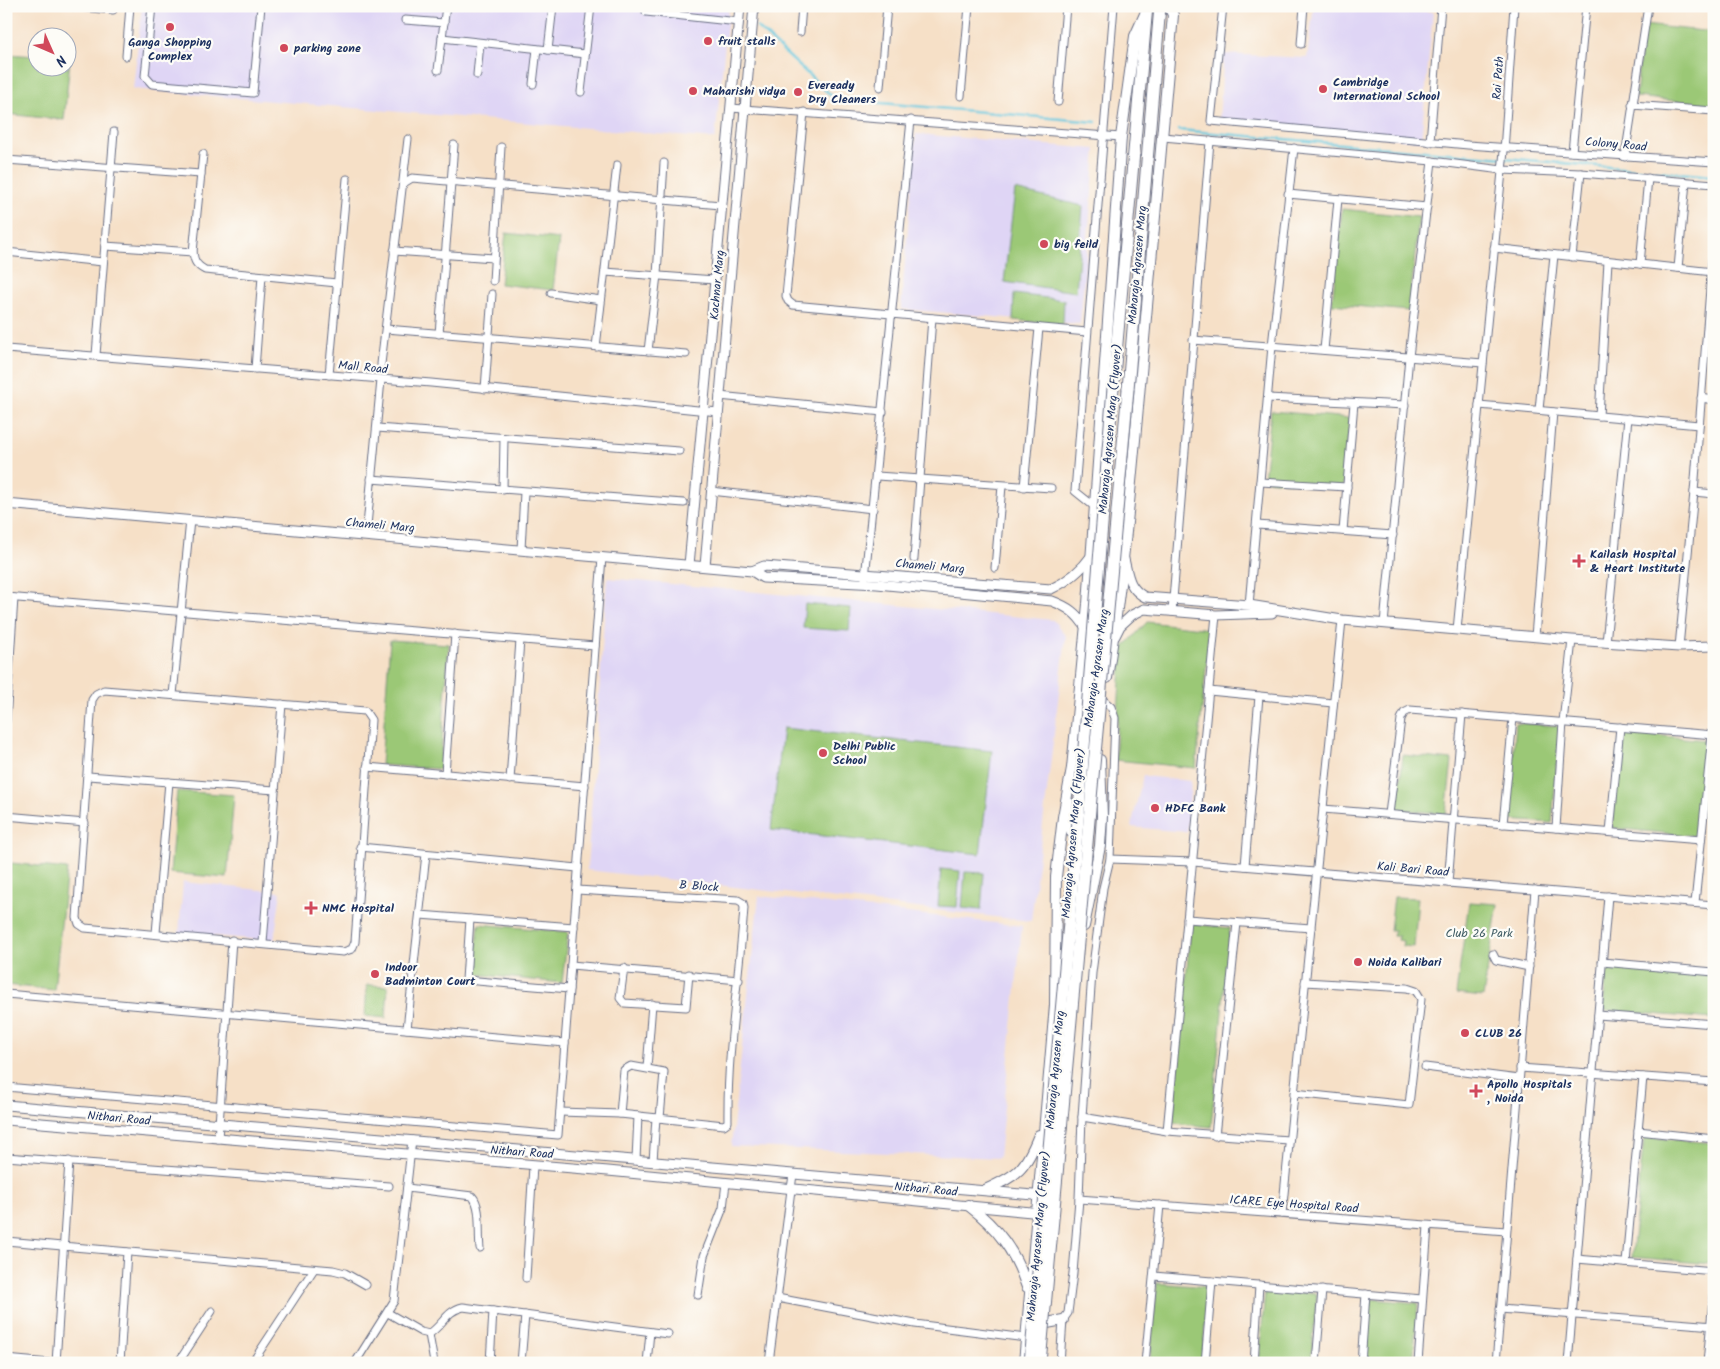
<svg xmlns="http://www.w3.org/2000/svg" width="1720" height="1369" viewBox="0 0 1720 1369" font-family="Kalam,sans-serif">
<rect width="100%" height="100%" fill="#fdfcf7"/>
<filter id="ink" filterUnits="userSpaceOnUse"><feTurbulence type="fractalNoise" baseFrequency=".02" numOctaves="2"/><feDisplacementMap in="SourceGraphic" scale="10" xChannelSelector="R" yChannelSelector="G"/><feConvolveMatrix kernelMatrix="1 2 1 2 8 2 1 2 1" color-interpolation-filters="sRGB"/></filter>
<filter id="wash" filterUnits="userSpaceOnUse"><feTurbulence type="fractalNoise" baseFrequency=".0096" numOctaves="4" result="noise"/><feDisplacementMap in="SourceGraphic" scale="20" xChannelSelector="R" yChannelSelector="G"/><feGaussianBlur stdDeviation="1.12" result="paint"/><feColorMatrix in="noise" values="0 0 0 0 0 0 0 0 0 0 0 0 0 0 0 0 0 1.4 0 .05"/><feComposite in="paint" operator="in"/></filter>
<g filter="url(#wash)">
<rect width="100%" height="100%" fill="#f6e0c7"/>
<g fill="#dfd5f5">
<path d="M 142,6 L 729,6 L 715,139 L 133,89 Z"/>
<path d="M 1314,6 L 1385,6 L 1433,12 L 1421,141 L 1219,121 L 1224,54 L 1307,58 Z"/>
<path d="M 916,134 L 1096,149 L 1080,324 L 901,309 Z"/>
<path d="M 607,578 L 1053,620 L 1066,636 L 1031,921 L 587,870 Z"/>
<path d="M 1143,776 L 1191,781 L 1187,832 L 1131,827 Z"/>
<path d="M 183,882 L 281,892 L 274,941 L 179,933 Z"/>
<path d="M 759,896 L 1022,926 L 999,1158 L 731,1146 Z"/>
</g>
<g fill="#9bc876" stroke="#5b7c6a">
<path d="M 1643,25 L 1714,32 L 1714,105 L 1636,97 Z"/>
<path d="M 6,54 L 37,56 L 38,68 L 68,68 L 68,59 L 70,60 L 64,120 L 6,114 Z"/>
<path d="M 1015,190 L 1083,206 L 1076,292 L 1004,282 Z"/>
<path d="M 1342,209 L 1419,217 L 1409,311 L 1332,304 Z"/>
<path d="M 506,233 L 559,239 L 553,290 L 500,284 Z"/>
<path d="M 1014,294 L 1064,300 L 1063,325 L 1013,320 Z"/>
<path d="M 1271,411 L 1350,418 L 1343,487 L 1264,480 Z"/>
<path d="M 805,604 L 851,608 L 849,631 L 803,628 Z"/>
<path d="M 1147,622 L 1210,629 L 1196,768 L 1115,760 L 1122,649 Z"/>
<path d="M 390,640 L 449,644 L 440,769 L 381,765 Z"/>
<path d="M 1516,723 L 1560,726 L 1552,823 L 1508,820 Z"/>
<path d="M 783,728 L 992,751 L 980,854 L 771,830 Z"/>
<path d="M 1621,732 L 1705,740 L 1696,836 L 1612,828 Z"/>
<path d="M 1403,755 L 1452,760 L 1446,814 L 1397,809 Z"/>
<path d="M 177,791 L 234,795 L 227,878 L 170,873 Z"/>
<path d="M 11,863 L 67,869 L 54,990 L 6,985 L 6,904 Z"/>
<path d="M 941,869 L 960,871 L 957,907 L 938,906 Z"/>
<path d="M 965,872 L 984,873 L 981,910 L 962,908 Z"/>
<path d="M 1394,897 L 1418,898 L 1414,947 L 1402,946 L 1403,941 L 1398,940 L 1399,936 L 1393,936 L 1394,930 L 1390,930 Z"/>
<path d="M 1469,902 L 1498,904 L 1483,997 L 1456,994 Z"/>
<path d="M 479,924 L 568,932 L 562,983 L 474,974 Z"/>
<path d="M 1191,924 L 1230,928 L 1211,1127 L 1173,1123 Z"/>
<path d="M 1607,967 L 1714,975 L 1714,1019 L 1603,1010 Z"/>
<path d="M 367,985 L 388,986 L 386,1018 L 365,1016 Z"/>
<path d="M 1644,1137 L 1714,1143 L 1714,1240 L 1711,1264 L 1632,1257 Z"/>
<path d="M 1157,1283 L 1208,1287 L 1202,1363 L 1150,1363 Z"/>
<path d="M 1265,1290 L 1317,1294 L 1311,1363 L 1259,1363 Z"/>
<path d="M 1371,1299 L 1418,1303 L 1413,1363 L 1365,1363 Z"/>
</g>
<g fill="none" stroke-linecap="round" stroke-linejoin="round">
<g stroke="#60c6dd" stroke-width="2.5">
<path d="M 757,27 L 835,99 L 1096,122"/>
<path d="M 1179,130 L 1714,176"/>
</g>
</g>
</g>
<g filter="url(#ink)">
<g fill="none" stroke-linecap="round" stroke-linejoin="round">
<g stroke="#686d83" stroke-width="9">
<g id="minor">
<path d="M 67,6 L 113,10"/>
<path d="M 152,6 L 145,76 L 152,84 L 253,93 L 261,6"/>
<path d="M 1223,6 L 1211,121 L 1468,145 L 1714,162"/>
<path d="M 646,12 L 739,22"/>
<path d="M 405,20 L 444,23"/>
<path d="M 800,32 L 802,6"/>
<path d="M 442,38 L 585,54"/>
<path d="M 1301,44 L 1304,6"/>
<path d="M 548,50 L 553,6"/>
<path d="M 126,56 L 130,6"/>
<path d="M 438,70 L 446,6"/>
<path d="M 477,75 L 480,43"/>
<path d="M 533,84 L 537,49"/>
<path d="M 880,87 L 887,6"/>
<path d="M 581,92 L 591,6"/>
<path d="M 961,96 L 969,6"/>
<path d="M 1058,102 L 1066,6"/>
<path d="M 1632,105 L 1714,111"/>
<path d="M 731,108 L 1121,137"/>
<path d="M 804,112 L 786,296 L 788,301 L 793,305 L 1087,332"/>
<path d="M 1163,137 L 1432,161 L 1502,170 L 1581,173 L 1714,184"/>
<path d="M 1430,142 L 1441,6"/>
<path d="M 1572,152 L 1586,6"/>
<path d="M 203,154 L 193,252 C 194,261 196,265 205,270 L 337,283"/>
<path d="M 1625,157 L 1648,6"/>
<path d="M 6,160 L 201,174"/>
<path d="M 404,183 L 412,178 L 721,205"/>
<path d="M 1288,194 L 1427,207"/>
<path d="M 105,246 L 193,252"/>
<path d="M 1494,248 L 1713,272"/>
<path d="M 394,251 L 494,258"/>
<path d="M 6,252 L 103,262"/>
<path d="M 1572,257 L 1581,173"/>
<path d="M 1640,264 L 1648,178"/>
<path d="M 1678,268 L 1686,182"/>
<path d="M 605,272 L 715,280"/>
<path d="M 493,281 L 501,147"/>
<path d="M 551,293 L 601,300"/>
<path d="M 386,329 L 686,354"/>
<path d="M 439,334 L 454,145"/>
<path d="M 1193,340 L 1483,363"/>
<path d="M 596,347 L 617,165"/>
<path d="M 6,349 L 431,383 L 718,412"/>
<path d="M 1324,350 L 1338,199"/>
<path d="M 648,351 L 657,275 L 664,163"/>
<path d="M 96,355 L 114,132"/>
<path d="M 381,364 L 408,139"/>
<path d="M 255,369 L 262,276"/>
<path d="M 329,375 L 347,179"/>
<path d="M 485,389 L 492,294"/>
<path d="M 719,396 L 883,412"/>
<path d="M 1268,398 L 1405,405"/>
<path d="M 1701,398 L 1714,400"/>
<path d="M 1479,405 L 1699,425"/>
<path d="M 1539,410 L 1554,255"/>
<path d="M 1599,416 L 1608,261"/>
<path d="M 377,428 L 679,451"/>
<path d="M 877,476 L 1051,488"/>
<path d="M 371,479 L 684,503"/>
<path d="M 1260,482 L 1347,487"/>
<path d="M 1024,487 L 1039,328"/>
<path d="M 503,490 L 504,438"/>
<path d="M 711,491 L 873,509"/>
<path d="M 1694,492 L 1714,494"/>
<path d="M 1095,507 L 1075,491 L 1114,6"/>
<path d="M 1257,525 L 1393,535"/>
<path d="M 1343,531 L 1354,403"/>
<path d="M 366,536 L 381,380"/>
<path d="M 521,550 L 524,492"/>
<path d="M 914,559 L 932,318"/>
<path d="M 995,568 L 1002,486"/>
<path d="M 865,578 L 911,120"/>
<path d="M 6,597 L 595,646"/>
<path d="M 1249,605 L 1272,346 L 1294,148"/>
<path d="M 1172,612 L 1210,141"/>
<path d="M 1384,624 L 1409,357 L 1432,161"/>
<path d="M 1457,630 L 1504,151 L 1514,6"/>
<path d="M 1535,637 L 1553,412"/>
<path d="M 1606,643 L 1628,418"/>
<path d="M 1679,647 L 1694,492 L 1714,238"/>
<path d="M 104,690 L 365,711 L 371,720 L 355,942 L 352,949 L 343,952 L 85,928 L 79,924 L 77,918 L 92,700 L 96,694 Z"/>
<path d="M 1209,691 L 1333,703"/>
<path d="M 173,695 L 190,520"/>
<path d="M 6,721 L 14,598"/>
<path d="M 367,767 L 585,786"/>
<path d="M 445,774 L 455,634"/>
<path d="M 88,776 L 275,790"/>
<path d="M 510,780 L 520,640"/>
<path d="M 1323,809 L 1701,840"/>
<path d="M 1389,814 L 1401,719 L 1404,713 L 1410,710 L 1714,735"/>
<path d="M 6,816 L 85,823"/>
<path d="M 1503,824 L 1513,718"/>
<path d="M 1556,828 L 1563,722 L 1572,640"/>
<path d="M 1610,832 L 1620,727"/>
<path d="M 360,847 L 578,868"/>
<path d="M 1110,859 L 1193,862 L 1714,905"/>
<path d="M 1245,866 L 1259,696"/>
<path d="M 1448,883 L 1462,714"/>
<path d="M 1695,903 L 1712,735"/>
<path d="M 420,915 L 574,927"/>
<path d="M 470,919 L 466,980 L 569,989"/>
<path d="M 1187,919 L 1311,928"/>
<path d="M 156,933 L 169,782"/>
<path d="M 263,943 L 282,704"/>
<path d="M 1493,954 L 1496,960 L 1529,967"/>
<path d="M 1602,962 L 1714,972"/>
<path d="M 571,965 L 739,980"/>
<path d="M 624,968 L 620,998 L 624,1003 L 686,1007 L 689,974"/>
<path d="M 6,994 L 565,1043"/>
<path d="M 1598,1015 L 1714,1024"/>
<path d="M 407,1029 L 426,854"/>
<path d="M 1425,1067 L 1519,1079"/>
<path d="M 647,1068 L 652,1004"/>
<path d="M 1520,1068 L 1714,1082"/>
<path d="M 6,1087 L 558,1135 L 602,557"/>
<path d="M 1294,1093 L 1409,1105 L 1421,999 L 1416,991 L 1407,988 L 1305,982"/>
<path d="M 560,1112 L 620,1114 L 724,1125 L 728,1122 C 727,1050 739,980 744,908 L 743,903 L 738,900 L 577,890"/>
<path d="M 620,1114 L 624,1070 L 631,1066 L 664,1072 L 660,1118"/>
<path d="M 1082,1117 L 1167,1131 L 1289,1140"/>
<path d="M 1167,1131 L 1216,615"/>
<path d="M 1638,1131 L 1714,1139"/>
<path d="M 1215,1136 L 1237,923"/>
<path d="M 218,1139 L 232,940"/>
<path d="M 6,1157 L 389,1186"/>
<path d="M 636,1160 L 638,1116"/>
<path d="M 653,1161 L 656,1118"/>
<path d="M 407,1188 L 472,1196 C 482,1206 478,1233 480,1248"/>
<path d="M 1079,1199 L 1506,1231"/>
<path d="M 1282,1214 L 1342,620"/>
<path d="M 6,1241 L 333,1270 L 345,1273 L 366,1285"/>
<path d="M 1577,1259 L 1714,1271"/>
<path d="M 1626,1263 L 1643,1077"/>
<path d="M 1154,1276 L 1422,1299"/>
<path d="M 526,1278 L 533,1166"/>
<path d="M 698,1295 L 704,1256 L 723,1208 L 726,1183"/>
<path d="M 777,1298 L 915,1324 L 1026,1338"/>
<path d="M 1500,1309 L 1714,1326"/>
<path d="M 388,1313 L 421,1332 L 429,1334 C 443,1325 446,1311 463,1307 L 668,1334"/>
<path d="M 429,1334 L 434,1363"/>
<path d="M 6,1359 L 50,1363"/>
<path d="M 56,1363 L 69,1161"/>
<path d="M 120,1363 L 127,1252"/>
<path d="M 178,1363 L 212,1311"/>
<path d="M 252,1363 L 314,1269"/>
<path d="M 355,1363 L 394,1301 L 412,1140"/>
<path d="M 490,1363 L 493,1311"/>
<path d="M 521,1363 L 525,1315"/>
<path d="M 647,1363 L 650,1332"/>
<path d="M 769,1363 L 793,1174"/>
<path d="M 1060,1363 L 1063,1320 L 1068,1313 L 1073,1273 L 1079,1199 L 1082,1117 L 1092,973 L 1103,888 L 1110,859 L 1115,718 L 1111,707 L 1103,700"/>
<path d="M 1145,1363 L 1160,1205"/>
<path d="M 1205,1363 L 1212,1281"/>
<path d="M 1254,1363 L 1259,1285"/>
<path d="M 1316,1363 L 1322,1290"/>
<path d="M 1361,1363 L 1366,1294"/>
<path d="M 1418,1363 L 1428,1226"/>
<path d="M 1496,1363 L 1535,890"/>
<path d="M 1568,1363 L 1608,896"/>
<path d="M 1707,1363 L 1714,1288"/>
</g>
</g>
<g stroke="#686d83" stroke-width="11">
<g id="tertiary">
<path d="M 6,504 L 752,571 L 764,566 L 1051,589 C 1068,581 1081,571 1092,555"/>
<path d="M 1124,559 C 1128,576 1129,589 1145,597 L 1249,605 L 1342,620 L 1572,640 L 1679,647 L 1714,646"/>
<path d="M 689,565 L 740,6"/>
<path d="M 705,566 L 754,6"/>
<path d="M 752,571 L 763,578 L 877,584 L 1052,601 C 1068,607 1077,613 1086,628"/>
<path d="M 1115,636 L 1120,626 L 1132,615 L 1144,609 L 1216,615 L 1272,613"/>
<path d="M 6,1105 L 1045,1196"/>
<path d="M 6,1120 L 608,1171 L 1042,1213"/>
</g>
</g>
<g stroke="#686d83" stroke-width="12">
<g id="secondary">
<path d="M 1107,678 C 1123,577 1132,475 1141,373 C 1152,254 1163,135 1173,15 L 1169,6"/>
<path d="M 1071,804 C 1070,818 1065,835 1082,840"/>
<path d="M 1084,926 L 1100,846 L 1102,816 L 1100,760"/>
<path d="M 985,1190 C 1018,1175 1025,1170 1039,1135"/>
<path d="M 968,1205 C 998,1228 1015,1251 1027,1287"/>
<path d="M 1047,1323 L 1063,1320"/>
<path d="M 1024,1363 L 1055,1005 L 1056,877 L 1063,817 L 1072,768 L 1088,604 L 1121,137 L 1135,36 L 1145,14"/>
</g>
</g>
<g stroke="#686d83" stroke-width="13">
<g id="primary">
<path d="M 1113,388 L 1147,6"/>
<path d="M 1128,389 L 1160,6"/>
</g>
</g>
<use href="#minor" stroke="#fff" stroke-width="7"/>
<use href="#tertiary" stroke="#fff" stroke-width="9"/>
<use href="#secondary" stroke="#fff" stroke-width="10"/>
<use href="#primary" stroke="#fff" stroke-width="11"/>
<g stroke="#686d83" stroke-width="13" stroke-linecap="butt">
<g id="primary-bridge">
<path d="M 1030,1363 L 1079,809 L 1113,388"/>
<path d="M 1040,1363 L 1128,389"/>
</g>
</g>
<use href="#primary-bridge" stroke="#fff" stroke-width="11"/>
</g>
</g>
<g fill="#d1495b" stroke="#fdfcf7" stroke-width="2">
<circle cx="170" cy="27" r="5"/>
<circle cx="708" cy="41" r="5"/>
<circle cx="284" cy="48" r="5"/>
<circle cx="1323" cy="89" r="5"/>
<circle cx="693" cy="91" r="5"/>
<circle cx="798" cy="92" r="5"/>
<circle cx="1044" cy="244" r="5"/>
<path d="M1576.5 553.5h5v5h5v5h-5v5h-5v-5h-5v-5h5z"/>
<circle cx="823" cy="753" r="5"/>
<circle cx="1155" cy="808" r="5"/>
<path d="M308.5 900.5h5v5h5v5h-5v5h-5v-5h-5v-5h5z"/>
<circle cx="1358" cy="962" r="5"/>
<circle cx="375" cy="974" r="5"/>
<circle cx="1465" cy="1033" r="5"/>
<path d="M1473.5 1083.5h5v5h5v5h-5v5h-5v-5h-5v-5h5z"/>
</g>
<g text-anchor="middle" stroke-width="4.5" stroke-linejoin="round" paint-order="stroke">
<g font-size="12" font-weight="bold" fill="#1b2f5e" stroke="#fdfcf7" text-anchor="start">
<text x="718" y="45">fruit stalls</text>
<text x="170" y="46" text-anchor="middle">Ganga Shopping<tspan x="170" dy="14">Complex</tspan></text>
<text x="294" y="52">parking zone</text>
<text x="1333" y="86">Cambridge<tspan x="1333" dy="14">International School</tspan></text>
<text x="808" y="89">Eveready<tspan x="808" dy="14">Dry Cleaners</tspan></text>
<text x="703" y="95">Maharishi vidya</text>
<text x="1054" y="248">big feild</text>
<text x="1590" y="558">Kailash Hospital<tspan x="1590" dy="14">&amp; Heart Institute</tspan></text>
<text x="833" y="750">Delhi Public<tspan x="833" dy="14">School</tspan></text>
<text x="1165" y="812">HDFC Bank</text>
<text x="322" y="912">NMC Hospital</text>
<text x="1368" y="966">Noida Kalibari</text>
<text x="385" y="971">Indoor<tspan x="385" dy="14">Badminton Court</tspan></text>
<text x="1475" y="1037">CLUB 26</text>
<text x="1487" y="1088">Apollo Hospitals<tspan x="1487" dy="14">, Noida</tspan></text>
</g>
<g font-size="12" fill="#1b2f5e" stroke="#fdfcf7">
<text transform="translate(1498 78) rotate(-86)" y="4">Rai Path</text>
<text transform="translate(1616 144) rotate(5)" y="4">Colony Road</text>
<text transform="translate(1137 265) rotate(-85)" y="4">Maharaja Agrasen Marg</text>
<text transform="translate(717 285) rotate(-85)" y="4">Kachnar Marg</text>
<text transform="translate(363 367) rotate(5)" y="4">Mall Road</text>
<text transform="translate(1110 429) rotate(-85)" y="4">Maharaja Agrasen Marg (Flyover)</text>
<text transform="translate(380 525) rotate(5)" y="4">Chameli Marg</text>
<text transform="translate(930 566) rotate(5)" y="4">Chameli Marg</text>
<text transform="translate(1096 668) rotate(-82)" y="4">Maharaja Agrasen Marg</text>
<text transform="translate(1073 833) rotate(-85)" y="4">Maharaja Agrasen Marg (Flyover)</text>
<text transform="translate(1413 869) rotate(5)" y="4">Kali Bari Road</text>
<text transform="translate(699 886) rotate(4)" y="4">B Block</text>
<text transform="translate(1055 1070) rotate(-85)" y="4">Maharaja Agrasen Marg</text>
<text transform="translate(119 1118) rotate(5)" y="4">Nithari Road</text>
<text transform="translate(522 1152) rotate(4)" y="4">Nithari Road</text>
<text transform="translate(926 1189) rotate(5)" y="4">Nithari Road</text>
<text transform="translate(1294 1204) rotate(4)" y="4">ICARE Eye Hospital Road</text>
<text transform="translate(1038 1236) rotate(-85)" y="4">Maharaja Agrasen Marg (Flyover)</text>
</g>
<g font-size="12" fill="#415d65" stroke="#fdfcf7">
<text x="1479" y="937">Club 26 Park</text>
</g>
</g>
<rect width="1720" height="1369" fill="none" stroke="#fdfcf7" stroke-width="25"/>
<g transform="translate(52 52) rotate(135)"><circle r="24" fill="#fdfcf7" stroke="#a3aaba"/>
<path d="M0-4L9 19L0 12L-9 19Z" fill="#d1495b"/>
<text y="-8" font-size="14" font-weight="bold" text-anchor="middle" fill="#1b2f5e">N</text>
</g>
</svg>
